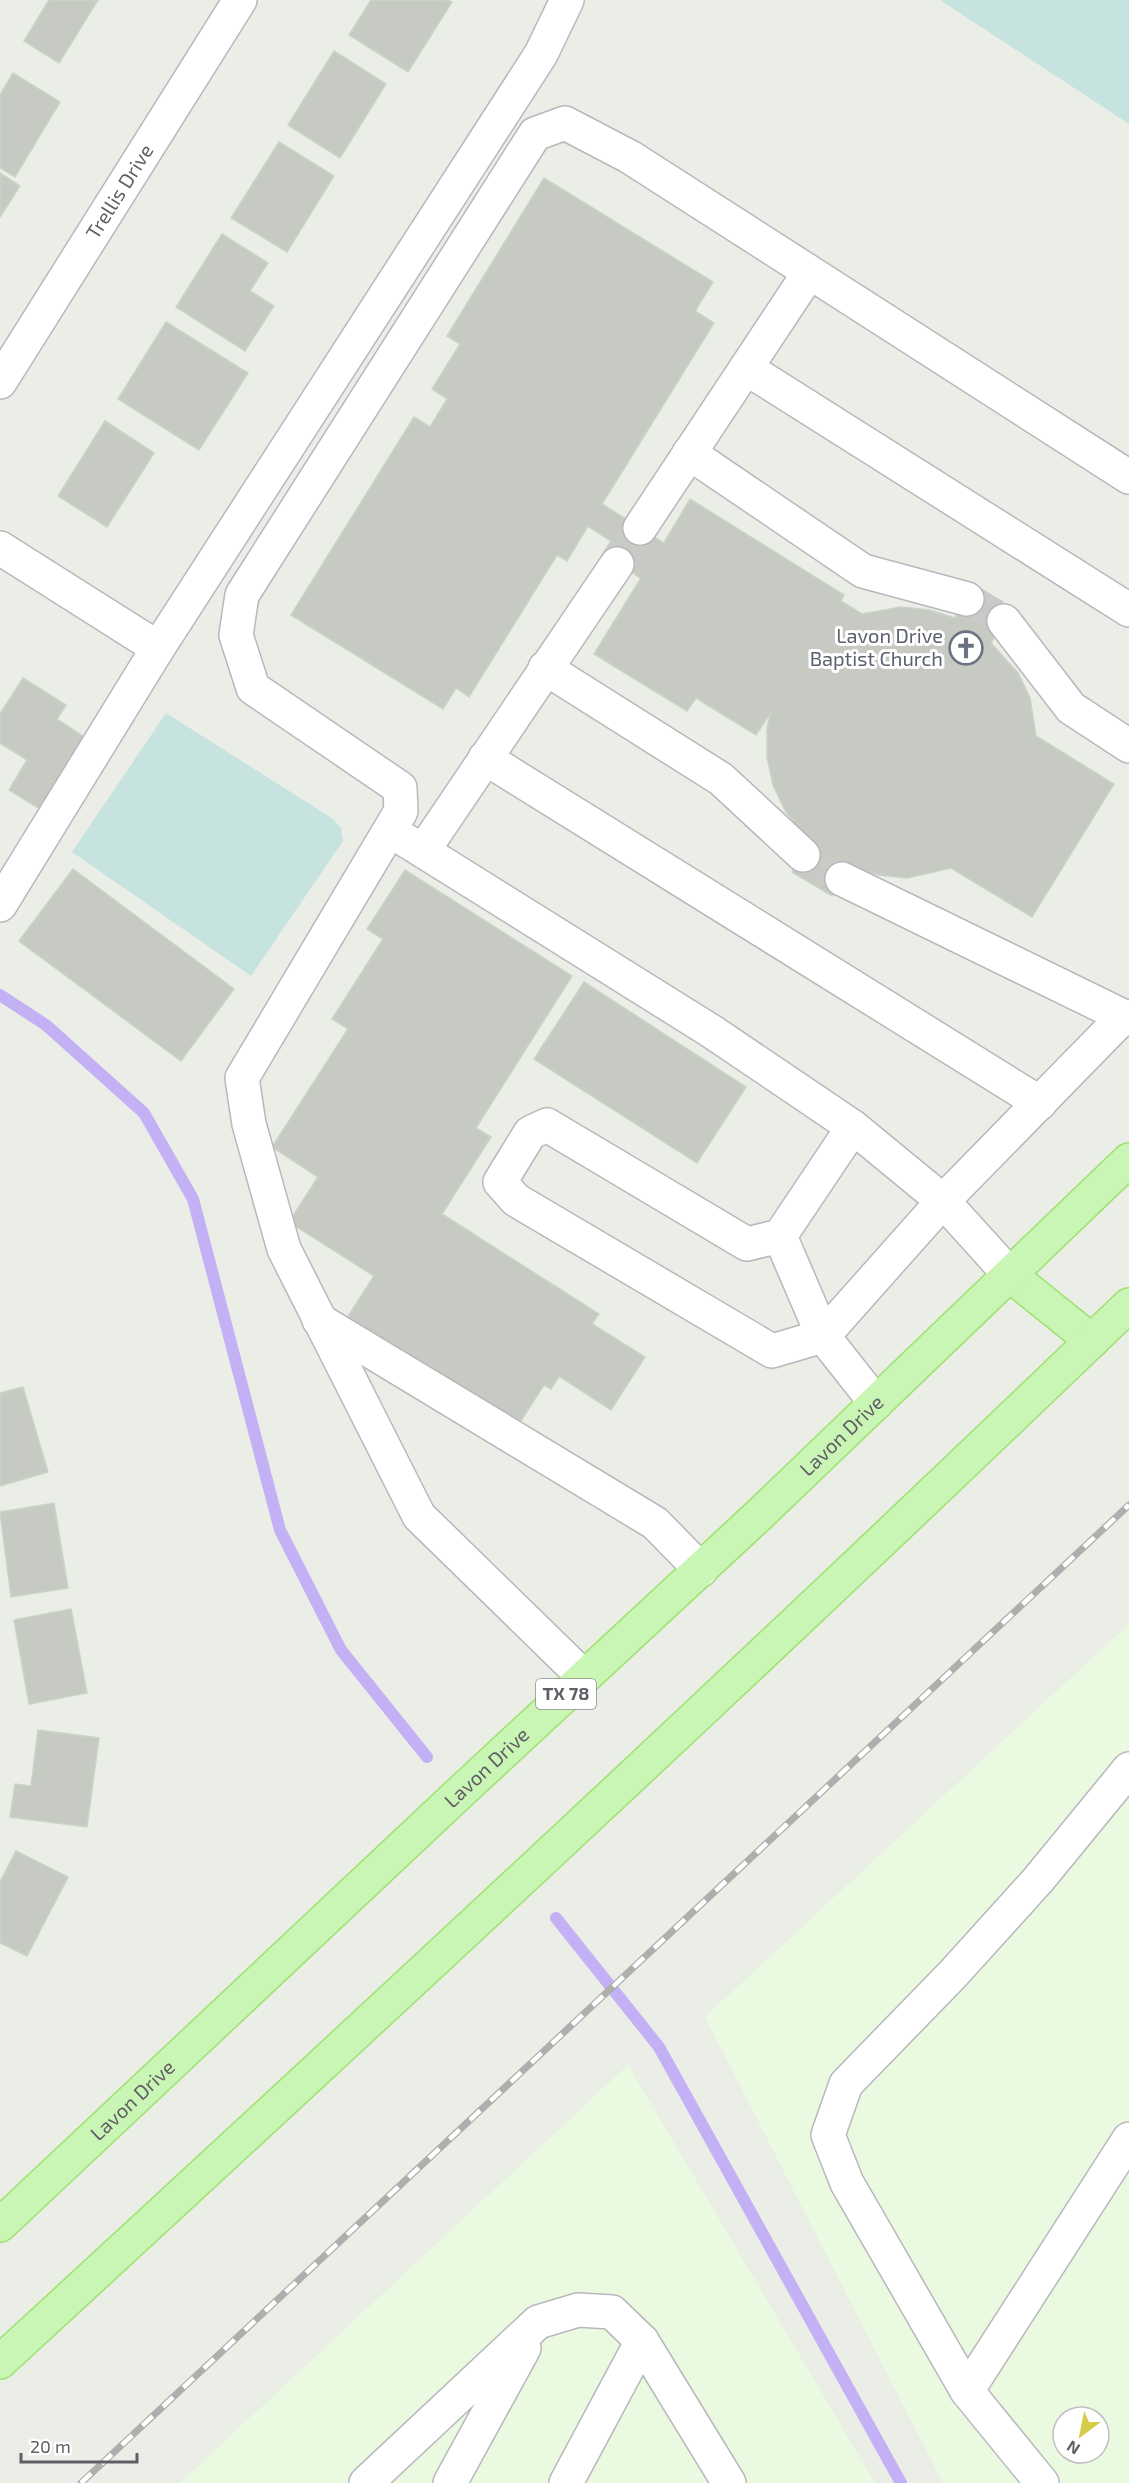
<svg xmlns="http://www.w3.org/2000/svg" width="1129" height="2483" viewBox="0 0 1129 2483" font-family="'Exo 2',sans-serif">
<rect width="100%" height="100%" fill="#eaeee7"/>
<g fill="#eafae0" fill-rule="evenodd">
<path d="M 1129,1624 L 1129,2483 L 943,2483 L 705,2017 ZM 1063,2417 L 1099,2417 L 1099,2453 L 1063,2453 Z"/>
<path d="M 628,2065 L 875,2483 L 180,2483 Z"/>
</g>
<g fill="#c6e3df">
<path d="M 940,0 L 1129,0 L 1129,124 Z"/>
<path d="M 166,713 L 333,819 L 341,828 L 343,841 L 251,976 L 72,852 Z"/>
</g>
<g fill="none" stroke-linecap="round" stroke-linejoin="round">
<g stroke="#c4b0f5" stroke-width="12">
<path d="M 0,995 L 46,1025 L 144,1113 L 193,1199 L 280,1530 L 341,1650 L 427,1757"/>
<path d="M 556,1918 L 659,2047 L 901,2483"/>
</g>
</g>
<g fill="#c6cac3" stroke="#ccd3c6" stroke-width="1.5">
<path d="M 49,0 L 98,0 L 59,63 L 24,41 Z"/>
<path d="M 371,0 L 448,0 L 452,2 L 408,72 L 349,35 Z"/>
<path d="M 334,51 L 386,84 L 340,158 L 288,125 Z"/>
<path d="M 13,73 L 60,102 L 15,177 L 0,168 L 0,95 Z"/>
<path d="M 279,142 L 334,176 L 287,252 L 231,218 Z"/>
<path d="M 0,173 L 20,186 L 0,217 Z"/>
<path d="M 544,178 L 713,282 L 695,311 L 714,323 L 602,504 L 664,543 L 690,499 L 844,595 L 841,601 L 862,614 L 901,607 L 929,610 L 955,618 L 973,587 L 1011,610 L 991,643 L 1018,673 L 1030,698 L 1036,736 L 1114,784 L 1032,917 L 951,868 L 907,878 L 879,875 L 850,867 L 832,896 L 792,872 L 811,842 L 786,812 L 773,785 L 767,757 L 767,728 L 771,712 L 756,735 L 696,698 L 687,711 L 594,654 L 641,578 L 602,555 L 611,541 L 588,526 L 567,561 L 557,555 L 469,697 L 456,688 L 443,709 L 291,615 L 414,417 L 430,427 L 447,399 L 432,389 L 460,344 L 447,336 Z"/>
<path d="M 222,234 L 268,263 L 250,291 L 274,306 L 245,351 L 176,307 Z"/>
<path d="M 166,322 L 248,373 L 199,450 L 118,399 Z"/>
<path d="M 105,421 L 154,453 L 107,527 L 58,496 Z"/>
<path d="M 23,678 L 66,705 L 57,719 L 87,739 L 43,811 L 9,790 L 27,760 L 0,743 L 0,714 Z"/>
<path d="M 73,869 L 234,989 L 181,1061 L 19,941 Z"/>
<path d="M 405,870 L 572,976 L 476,1128 L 491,1137 L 442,1214 L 599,1314 L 592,1324 L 645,1357 L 611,1410 L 559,1376 L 551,1389 L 544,1385 L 515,1430 L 345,1321 L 374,1276 L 289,1222 L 318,1177 L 272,1147 L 348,1029 L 332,1019 L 383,939 L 367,929 Z"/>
<path d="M 584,982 L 746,1087 L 697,1163 L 534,1059 Z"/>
<path d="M 23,1387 L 48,1472 L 0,1486 L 0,1393 Z"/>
<path d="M 54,1503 L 68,1588 L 11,1597 L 0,1512 Z"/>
<path d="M 71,1609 L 87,1693 L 29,1704 L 14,1620 Z"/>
<path d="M 38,1730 L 99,1738 L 87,1827 L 10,1817 L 15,1784 L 31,1786 Z"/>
<path d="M 16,1851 L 68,1877 L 27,1956 L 0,1943 L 0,1882 Z"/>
</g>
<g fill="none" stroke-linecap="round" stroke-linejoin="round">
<g stroke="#c8cac6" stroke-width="33" stroke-dasharray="33 16" stroke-linecap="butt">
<path d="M 617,564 L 640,528"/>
<path d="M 967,599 L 1004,621"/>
<path d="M 803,855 L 842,879"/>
</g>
<g stroke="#b9b7bc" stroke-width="36">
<g id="minor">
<path d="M 746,368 L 1129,610"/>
<path id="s1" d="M 0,382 L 240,0"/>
<path d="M 689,453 L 863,571 L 967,599"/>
<path d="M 640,528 L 809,273"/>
<path d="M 0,548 L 158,648"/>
<path d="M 1004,621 L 1071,708 L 1129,746"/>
<path d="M 545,668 L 721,779 L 803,855"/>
<path d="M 485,758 L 1040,1103"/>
<path d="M 405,840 L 423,851 L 617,564"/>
<path d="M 423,851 L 711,1031 L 853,1127 L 943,1201 L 1010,1275"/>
<path d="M 842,879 L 1129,1019"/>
<path d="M 0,905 L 158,648 L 541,54 L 567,0"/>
<path d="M 853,1127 L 780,1236 L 747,1244 L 547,1125 L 530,1133 L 500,1182 L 516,1200 L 772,1351 L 823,1336 L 943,1201 L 1124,1016"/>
<path d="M 780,1236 L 823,1336 L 876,1403"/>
<path d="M 319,1320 L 655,1523 L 701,1570"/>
<path d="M 584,1677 L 419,1516 L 284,1249 L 249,1124 L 242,1078 L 401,811 L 400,788 L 253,688 L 236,635 L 242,595 L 535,134 L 565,123 L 630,157 L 1129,477"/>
<path d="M 967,2391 L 1129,2139"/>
<path d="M 366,2483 L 538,2322 L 578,2310 L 612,2312 L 642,2341 L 729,2483"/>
<path d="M 450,2483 L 524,2348"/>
<path d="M 566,2483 L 642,2341"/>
<path d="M 1042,2483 L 967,2391 L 847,2183 L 828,2135 L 846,2084 L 953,1974 L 1038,1880 L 1129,1769"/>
</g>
</g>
<g stroke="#9fe16d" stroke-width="36">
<g id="major">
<path d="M 1010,1275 L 1092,1341"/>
<path id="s2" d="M 0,2225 L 467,1786 L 759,1515 L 1129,1160"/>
<path d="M 0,2362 C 379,2013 757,1663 1129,1305"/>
</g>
</g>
<use href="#minor" stroke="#fff" stroke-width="33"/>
<use href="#major" stroke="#c9f5b5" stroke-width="33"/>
<g stroke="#afaeaf" stroke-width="7">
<path id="rail" d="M 81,2483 L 1129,1505"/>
</g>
<use href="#rail" stroke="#fff" stroke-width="4.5" stroke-dasharray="14" stroke-linecap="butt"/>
</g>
<defs>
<g id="church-ring" transform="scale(1.725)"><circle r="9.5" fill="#fff" stroke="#6b7280" stroke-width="1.5"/><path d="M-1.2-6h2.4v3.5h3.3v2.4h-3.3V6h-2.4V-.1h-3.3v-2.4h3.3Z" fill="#6b7280"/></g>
</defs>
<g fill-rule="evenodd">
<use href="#church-ring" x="966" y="648"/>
</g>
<g text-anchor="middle" stroke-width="6" stroke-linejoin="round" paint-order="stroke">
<rect fill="#fff" stroke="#908e93" stroke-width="1.5" x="536" y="1679" width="60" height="30" rx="4.5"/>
<g font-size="18" font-weight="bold" fill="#615e65">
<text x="566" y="1700">TX 78</text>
</g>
<g font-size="20" fill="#615e65" stroke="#fff">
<text dy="7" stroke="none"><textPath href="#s1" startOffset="225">Trellis Drive</textPath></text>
<text dy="7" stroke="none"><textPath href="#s2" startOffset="1154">Lavon Drive</textPath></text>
<text dy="7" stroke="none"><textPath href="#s2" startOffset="668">Lavon Drive</textPath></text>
<text dy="7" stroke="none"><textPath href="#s2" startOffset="182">Lavon Drive</textPath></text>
</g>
<g font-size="20" fill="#5b616d" stroke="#fff" text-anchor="end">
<text x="943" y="643">Lavon Drive<tspan x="943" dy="23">Baptist Church</tspan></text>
</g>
</g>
<g transform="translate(1081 2435) rotate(212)"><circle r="28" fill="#ffffff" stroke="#c0bfc1" stroke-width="1.5"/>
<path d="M0-4.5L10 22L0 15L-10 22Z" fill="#d5cb46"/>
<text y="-9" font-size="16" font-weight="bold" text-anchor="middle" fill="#615e65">N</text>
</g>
<path d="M21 2453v9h116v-9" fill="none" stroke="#615e65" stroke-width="3"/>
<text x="30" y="2453" font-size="18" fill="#615e65" stroke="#ffffff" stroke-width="4.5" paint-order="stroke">20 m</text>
</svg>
